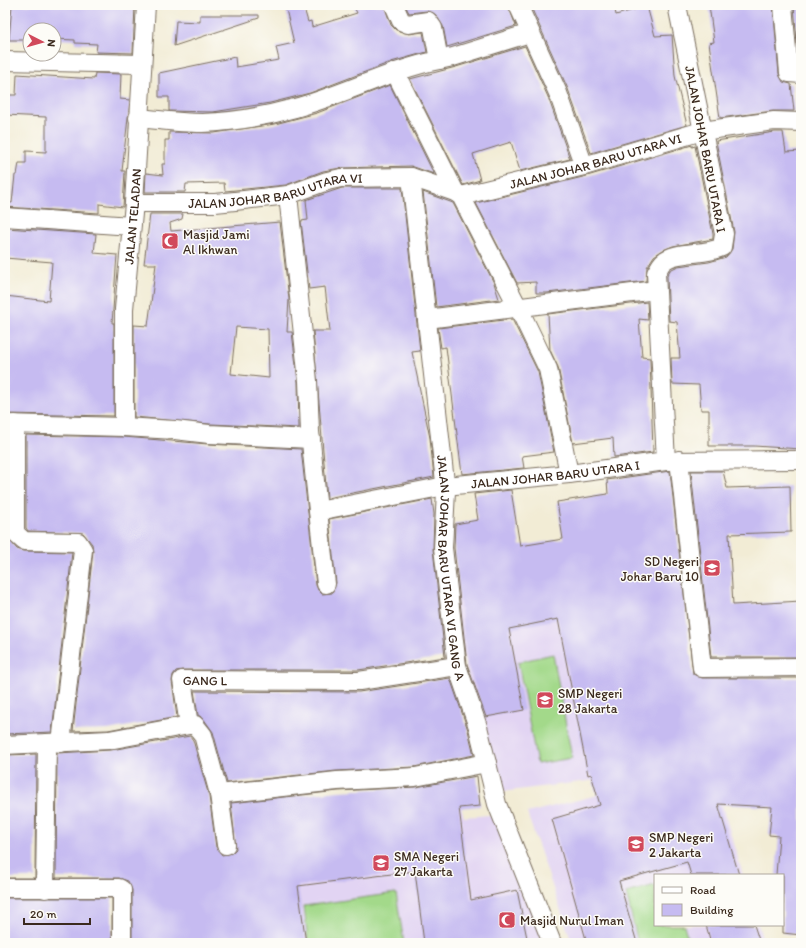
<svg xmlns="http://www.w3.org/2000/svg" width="806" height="948" viewBox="0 0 806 948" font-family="Itim,sans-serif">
<rect width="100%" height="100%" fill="#fdfcf7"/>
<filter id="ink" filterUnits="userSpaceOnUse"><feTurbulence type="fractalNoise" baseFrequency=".025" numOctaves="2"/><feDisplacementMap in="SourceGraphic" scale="8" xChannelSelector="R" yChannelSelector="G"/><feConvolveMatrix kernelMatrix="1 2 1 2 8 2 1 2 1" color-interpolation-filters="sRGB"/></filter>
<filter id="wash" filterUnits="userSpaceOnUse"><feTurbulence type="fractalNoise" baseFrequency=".012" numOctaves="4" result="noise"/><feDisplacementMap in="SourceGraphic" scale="16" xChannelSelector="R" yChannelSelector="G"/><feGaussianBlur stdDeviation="0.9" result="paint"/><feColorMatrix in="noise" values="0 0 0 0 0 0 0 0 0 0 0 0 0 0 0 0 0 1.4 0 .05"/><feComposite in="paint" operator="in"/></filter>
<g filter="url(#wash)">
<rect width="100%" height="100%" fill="#f2ecd5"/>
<g fill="#e2d4f3">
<path d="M 595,559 L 636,775 L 494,793 L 479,734 L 449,584 Z"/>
<path d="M 661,779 L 672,813 L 722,805 L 743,875 L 655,875 L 655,925 L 758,925 L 764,943 L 572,943 L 527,813 Z"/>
<path d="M 461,806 L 464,817 L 503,814 L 549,943 L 247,943 L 235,834 Z"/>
</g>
<g fill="#a3d98a" stroke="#6f8254">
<path d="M 553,654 L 572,758 L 537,764 L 518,662 Z"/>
<path d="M 655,885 L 655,925 L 684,925 L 689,943 L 638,943 L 626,893 Z"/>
<path d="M 396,893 L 404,943 L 308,943 L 304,906 Z"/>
</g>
<g id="blocks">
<g fill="#c6bbf1" fill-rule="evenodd">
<path d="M 12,5 L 135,5 L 133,53 L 96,52 L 97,44 L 75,43 L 75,40 L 54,39 L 54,30 L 30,30 L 30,40 L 9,40 Z"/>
<path d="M 285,5 L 303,5 L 308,22 L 311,21 L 312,27 L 357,13 L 353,5 L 384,5 L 391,25 L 396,30 L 409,34 L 423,32 L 427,52 L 391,62 L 310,93 L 270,103 L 213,112 L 169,111 L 169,97 L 159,97 L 159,73 L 235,57 L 236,67 L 279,60 L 276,47 L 294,43 Z"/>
<path d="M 405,5 L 508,5 L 516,26 L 447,47 L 443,26 L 436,15 L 427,11 L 409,13 Z"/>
<path d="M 530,5 L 614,5 L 616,15 L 647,6 L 655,36 L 672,35 L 675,76 L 687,125 L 591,153 L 568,89 Z"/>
<path d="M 709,5 L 773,5 L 779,74 L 783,82 L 791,84 L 794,111 L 773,111 L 720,118 L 709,43 L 714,42 Z"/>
<path d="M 794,5 L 801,5 L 801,56 L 798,56 Z"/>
<path d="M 200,15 L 259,15 L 259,18 L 174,46 L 176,21 L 200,22 Z"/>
<path d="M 525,46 L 548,97 L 570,159 L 520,171 L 511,142 L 473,154 L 480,180 L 463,185 L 410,79 L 456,67 Z"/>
<path d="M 95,73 L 121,74 L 120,99 L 130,100 L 122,171 L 125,171 L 123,207 L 99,204 L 99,213 L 5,207 L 5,202 L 12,203 L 15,175 L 17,175 L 19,163 L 26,163 L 26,151 L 46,152 L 46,117 L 5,115 L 5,95 L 16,95 L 17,74 L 94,79 Z"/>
<path d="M 390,85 L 434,174 L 411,166 L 341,168 L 323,171 L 286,185 L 225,191 L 224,183 L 186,184 L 185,192 L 145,192 L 146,173 L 163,175 L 162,164 L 165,164 L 165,140 L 169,140 L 169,132 L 214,133 L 275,124 L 317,113 Z"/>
<path d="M 775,132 L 783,132 L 786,152 L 801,151 L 801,449 L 754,446 L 709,446 L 709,410 L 701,410 L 699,385 L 672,384 L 671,358 L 680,358 L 677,322 L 669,321 L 667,276 L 670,270 L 678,266 L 709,262 L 726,257 L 732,249 L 734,232 L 716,141 Z"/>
<path d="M 692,145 L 692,147 L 695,146 L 713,234 L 713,239 L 673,246 L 663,250 L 654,256 L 647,267 L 646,281 L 547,293 L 536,293 L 536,282 L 517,283 L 476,203 L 587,176 Z"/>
<path d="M 342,188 L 402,188 L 420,351 L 412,352 L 430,438 L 434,477 L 327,498 L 313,331 L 330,331 L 325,287 L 309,289 L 301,221 L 308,220 L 306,200 Z"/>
<path d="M 423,192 L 453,203 L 494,283 L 499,299 L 436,307 Z"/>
<path d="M 150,214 L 183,214 L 182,219 L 170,223 L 171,231 L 280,222 L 289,299 L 287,332 L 292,332 L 298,382 L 299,428 L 210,424 L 134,417 L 134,325 L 148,326 L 156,264 L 144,264 ZM 236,327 L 268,329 L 269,378 L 231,374 Z"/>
<path d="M 5,228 L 96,234 L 94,253 L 117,255 L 112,323 L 114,323 L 114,416 L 5,414 L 5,296 L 49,301 L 52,262 L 5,258 Z"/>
<path d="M 647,302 L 648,320 L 639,319 L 642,357 L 650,358 L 653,452 L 614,457 L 613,438 L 573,443 L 558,367 L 550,350 L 548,314 Z"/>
<path d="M 512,319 L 538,372 L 554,452 L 522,456 L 524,468 L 462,474 L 446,347 L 441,348 L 438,328 Z"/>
<path d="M 26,435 L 124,437 L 208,444 L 301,449 L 316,585 L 318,590 L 322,594 L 332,593 L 336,583 L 329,519 L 432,499 L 434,514 L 433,549 L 445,657 L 358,670 L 182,670 L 176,671 L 173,675 L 172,681 L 177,717 L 108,730 L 73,731 L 93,551 L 92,544 L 83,533 L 28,531 L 26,528 Z"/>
<path d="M 670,471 L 693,674 L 702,678 L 801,678 L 801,935 L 783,933 L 783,875 L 776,875 L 779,836 L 769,835 L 772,807 L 718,804 L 739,875 L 691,875 L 687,862 L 619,881 L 637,943 L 587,943 L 552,819 L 600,805 L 591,774 L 588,775 L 558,619 L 509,629 L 524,710 L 486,717 L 467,664 L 454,548 L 455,524 L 478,520 L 474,494 L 511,490 L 520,546 L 563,539 L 557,502 L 608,494 L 607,480 Z"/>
<path d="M 691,471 L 723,471 L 727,488 L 790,486 L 791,532 L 729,534 L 733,605 L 801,601 L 801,657 L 711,657 Z"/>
<path d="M 5,535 L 17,549 L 23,551 L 72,552 L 52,732 L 5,734 Z"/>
<path d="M 450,678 L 468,730 L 474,755 L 414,767 L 336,771 L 227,783 L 213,732 L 203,718 L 198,715 L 194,691 L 359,692 Z"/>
<path d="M 190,736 L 193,740 L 209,796 L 216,847 L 222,855 L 232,853 L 236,849 L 231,803 L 338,791 L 416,787 L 477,776 L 480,806 L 459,808 L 471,900 L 517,890 L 528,943 L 424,943 L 415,871 L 298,886 L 306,943 L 175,943 L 175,941 L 132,943 L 132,890 L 128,881 L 119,878 L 56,878 L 57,753 L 111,750 Z"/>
<path d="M 36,754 L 35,878 L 5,878 L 5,755 Z"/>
<rect x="5" y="898" width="107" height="45"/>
<path d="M 706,925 L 754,925 L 760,943 L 711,943 Z"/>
</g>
</g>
</g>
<g filter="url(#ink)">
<use href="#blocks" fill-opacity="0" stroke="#7b6e5e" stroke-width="1"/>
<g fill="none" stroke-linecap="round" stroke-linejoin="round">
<g stroke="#7b6e5e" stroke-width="20">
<g id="minor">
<path d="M 394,5 L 401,21 L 408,24 L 428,21 L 433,28 L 439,60 L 453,57 L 530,33"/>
<path d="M 518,5 L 558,93 L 584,166"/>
<path d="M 783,5 L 789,73 L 801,74"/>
<path d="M 5,61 L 142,64"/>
<path d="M 395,72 L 455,192"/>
<path d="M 138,118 C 159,120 181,123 202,123 C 232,122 266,116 295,108 C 344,95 389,70 439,60"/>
<path id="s1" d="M 411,177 L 446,491 L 443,548 L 457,666 L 478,727 L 497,804 L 552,943"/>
<path id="s2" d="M 288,195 L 308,381 L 310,432 L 318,511 L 445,486 L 569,474 L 666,461 L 801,460"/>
<path id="s3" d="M 461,196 L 584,166 L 702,131 L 774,121 L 801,122"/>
<path id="s4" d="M 134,203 L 215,203 L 235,201 L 288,195 L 327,181 L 341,178 L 411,177 L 455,192 L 461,196 L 521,313 L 548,369 L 569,474"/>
<path d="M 5,217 L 131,226"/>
<path d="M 427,319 L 656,290"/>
<path d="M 5,424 L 124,427 L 175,430 L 209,434 L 311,439"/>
<path d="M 15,424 L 15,533 L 24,541 L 78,542 L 83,550 L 61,743"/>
<path id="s5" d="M 124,427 L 124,309 L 134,203 L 146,5"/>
<path d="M 679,460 L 702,668 L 801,667"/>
<path d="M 666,461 L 656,273 C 658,270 660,265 663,262 C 676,250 704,256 722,247 L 724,234 L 677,5"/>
<path d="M 318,511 L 326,584"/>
<path d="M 189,725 L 195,725 L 203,735 L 219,794"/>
<path id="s6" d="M 5,745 L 109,740 L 189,725 L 182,680 L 359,681 L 457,666"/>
<path d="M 226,845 L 219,794 L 337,781 L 415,777 L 487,763"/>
<path d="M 5,888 L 119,888 L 122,890 L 122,943"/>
<path d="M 45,889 L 47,743"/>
</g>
</g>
<use href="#minor" stroke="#fff" stroke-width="18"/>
</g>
</g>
<defs>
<g id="mosque-square" transform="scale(0.9)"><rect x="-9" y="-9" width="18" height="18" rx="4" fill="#d1495b" stroke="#fdfcf7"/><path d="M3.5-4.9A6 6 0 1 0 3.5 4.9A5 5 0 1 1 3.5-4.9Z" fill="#fff"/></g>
<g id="school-square" transform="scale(0.9)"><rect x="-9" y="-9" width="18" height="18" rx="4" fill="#d1495b" stroke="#fdfcf7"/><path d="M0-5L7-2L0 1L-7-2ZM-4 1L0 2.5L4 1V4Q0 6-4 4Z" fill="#fff"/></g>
</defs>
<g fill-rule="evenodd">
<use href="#mosque-square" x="170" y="241"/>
<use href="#school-square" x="712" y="568"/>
<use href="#school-square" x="545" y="700"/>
<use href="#school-square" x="636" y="844"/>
<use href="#school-square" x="381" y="863"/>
<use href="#mosque-square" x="507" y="920"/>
</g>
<g text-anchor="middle" stroke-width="3" stroke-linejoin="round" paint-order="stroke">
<g font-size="13" fill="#3b2a1e" stroke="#fdfcf7">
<text transform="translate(706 149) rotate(79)" y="5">JALAN JOHAR BARU UTARA I</text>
<text dy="5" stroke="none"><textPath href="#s3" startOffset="139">JALAN JOHAR BARU UTARA VI</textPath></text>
<text dy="5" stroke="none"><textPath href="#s4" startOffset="143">JALAN JOHAR BARU UTARA VI</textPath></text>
<text dy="5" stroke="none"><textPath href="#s5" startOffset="211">JALAN TELADAN</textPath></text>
<text dy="5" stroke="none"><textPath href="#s2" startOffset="558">JALAN JOHAR BARU UTARA I</textPath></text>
<text dy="5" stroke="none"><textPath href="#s1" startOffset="393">JALAN JOHAR BARU UTARA VI GANG A</textPath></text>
<text dy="5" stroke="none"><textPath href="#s6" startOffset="254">GANG L</textPath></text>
</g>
<g font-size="13" fill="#3b2a1e" stroke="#fdfcf7" text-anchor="start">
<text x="183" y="239">Masjid Jami<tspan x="183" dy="15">Al Ikhwan</tspan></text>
<text x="699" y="566" text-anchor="end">SD Negeri<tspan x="699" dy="15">Johar Baru 10</tspan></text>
<text x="558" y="698">SMP Negeri<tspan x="558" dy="15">28 Jakarta</tspan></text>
<text x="649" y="842">SMP Negeri<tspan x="649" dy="15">2 Jakarta</tspan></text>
<text x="394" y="861">SMA Negeri<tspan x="394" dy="15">27 Jakarta</tspan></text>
<text x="520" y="925">Masjid Nurul Iman</text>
</g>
</g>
<rect width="806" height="948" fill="none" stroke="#fdfcf7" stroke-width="20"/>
<rect x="654" y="874" width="130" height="52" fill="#fdfcf7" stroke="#afa8a0"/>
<rect x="662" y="887" width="20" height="6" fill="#ffffff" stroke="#afa8a0"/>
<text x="690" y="894" font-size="12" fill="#3b2a1e">Road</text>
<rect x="662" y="904" width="20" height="12" fill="#c6bbf1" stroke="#afa8a0"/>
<text x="690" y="914" font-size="12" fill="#3b2a1e">Building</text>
<g transform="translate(42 42) rotate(96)"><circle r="19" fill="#fdfcf7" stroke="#afa8a0"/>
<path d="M0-3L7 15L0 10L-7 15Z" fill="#d1495b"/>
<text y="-6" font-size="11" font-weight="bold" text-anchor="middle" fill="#3b2a1e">N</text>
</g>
<path d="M24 918v6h66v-6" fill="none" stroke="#3b2a1e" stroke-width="2"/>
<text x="30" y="918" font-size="12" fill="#3b2a1e" stroke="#fdfcf7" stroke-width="3" paint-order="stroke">20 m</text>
</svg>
